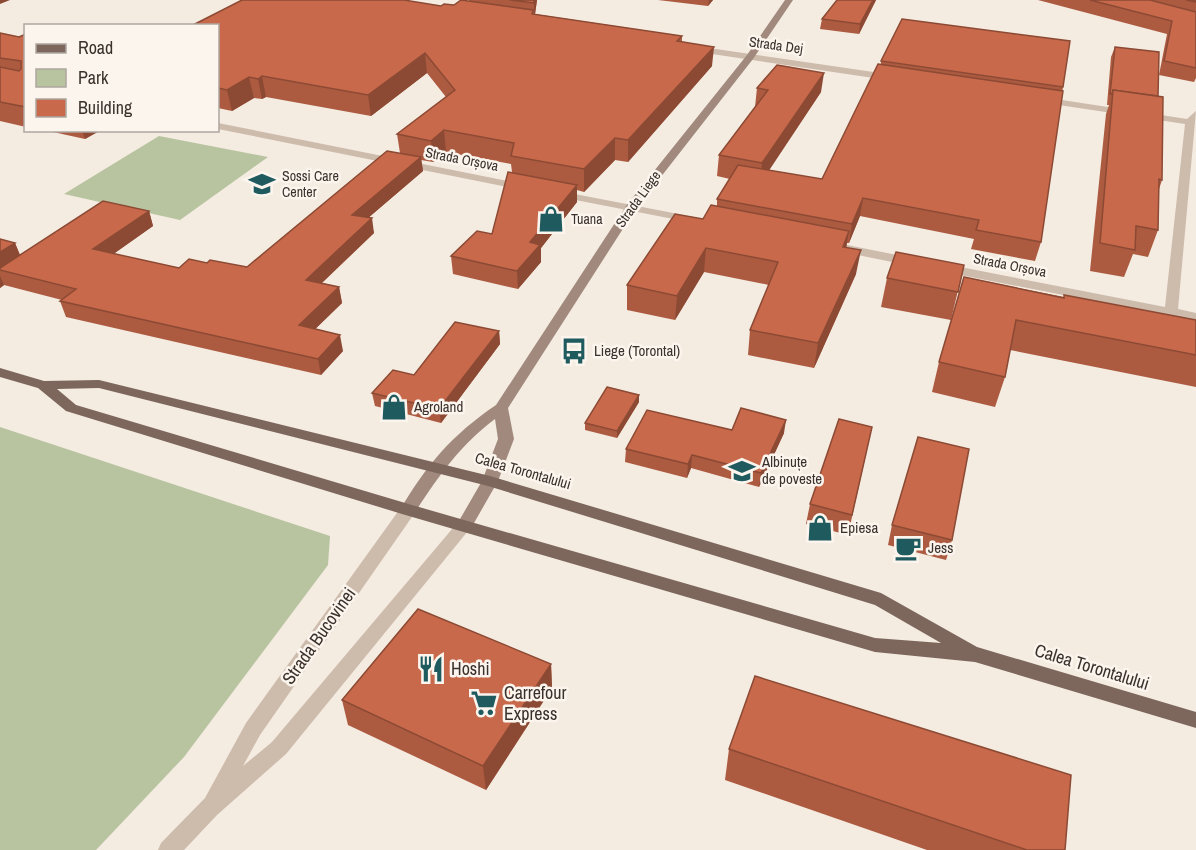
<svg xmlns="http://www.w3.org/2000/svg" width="1196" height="850" viewBox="0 0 1196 850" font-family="'Archivo Narrow',sans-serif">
<rect width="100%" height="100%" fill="#f4ebe1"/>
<g fill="#b8c4a0">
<path d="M 159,136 L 268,157 L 180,220 L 64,194 Z"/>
<path d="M 0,427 L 330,536 L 328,565 L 184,757 L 96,850 L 0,850 Z"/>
</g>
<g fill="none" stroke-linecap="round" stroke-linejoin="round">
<g fill="#cdbbac" fill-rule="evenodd">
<path d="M 695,46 L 894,75 L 899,78 L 894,81 L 692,51 L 691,49 Z"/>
<path d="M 1042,97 L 1187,119 L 1196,111 L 1178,309 L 1196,313 L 1196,321 L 945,272 L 939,268 L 945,264 L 1165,307 L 1185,124 L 1039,102 L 1037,100 Z"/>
<path d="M 218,123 L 523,184 L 529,187 L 523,190 L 218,129 Z"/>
<path d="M 559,191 L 694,217 L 700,220 L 694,223 L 555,196 L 553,194 Z"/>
<path d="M 842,244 L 912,258 L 918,262 L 912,266 L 838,251 L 838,245 Z"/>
<path d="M 408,504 L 414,506 L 416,510 L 414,514 L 260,735 L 243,766 L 272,742 L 458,522 L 470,522 L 472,526 L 286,754 L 217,815 L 184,850 L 158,850 L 161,843 L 205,798 L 246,723 L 402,506 Z"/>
</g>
<path fill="#a18a7d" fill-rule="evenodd" d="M 785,0 L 793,0 L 753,59 L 635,210 L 508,408 L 514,439 L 498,481 L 470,530 L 458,530 L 456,526 L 482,481 L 498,439 L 495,419 C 460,445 437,478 414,514 L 402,514 L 400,510 C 427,464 452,435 496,405 L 626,206 L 747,55 Z"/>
<path fill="#7d675c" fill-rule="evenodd" d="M 0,368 L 44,381 L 99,380 L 490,476 L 881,593 L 977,647 L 1196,712 L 1196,728 L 975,662 L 875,652 L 402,514 L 66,411 L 38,388 L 0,377 ZM 99,388 L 488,486 L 875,605 L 941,643 L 875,638 L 412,505 L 76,405 L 57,389 Z"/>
</g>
<g fill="#ac5a40">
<path d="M 469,0 L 537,0 L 535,14 L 682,36 L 682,42 L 712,66 L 628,162 L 615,160 L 584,192 L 577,190 L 577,202 L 541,248 L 541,262 L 518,289 L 453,274 L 451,256 L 492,234 L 512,172 L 511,164 L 446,152 L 433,162 L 421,160 L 423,171 L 368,218 L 374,233 L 322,283 L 339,287 L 342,303 L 315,329 L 343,351 L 321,375 L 66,317 L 60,301 L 62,300 L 4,285 L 0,288 L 0,239 L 15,243 L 20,255 L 149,211 L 153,226 L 113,254 L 179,268 L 207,263 L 247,267 L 400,153 L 397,134 L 446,97 L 427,73 L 371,116 L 266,97 L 262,99 L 254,98 L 232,111 L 218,108 L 218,26 L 454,5 L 469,1 Z"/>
<path d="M 658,0 L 713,0 L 708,6 Z"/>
<path d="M 837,0 L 876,0 L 859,34 L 820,29 L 822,19 Z"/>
<path d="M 1038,0 L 1196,0 L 1196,78 L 1194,82 L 1159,75 L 1167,34 Z"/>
<path d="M 0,33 L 19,37 L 26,34 L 26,127 L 0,121 Z"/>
<path d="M 1115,47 L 1158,96 L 1162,180 L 1159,189 L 1158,230 L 1148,257 L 1133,254 L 1124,277 L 1090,271 L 1106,114 L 1109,105 L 1107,105 L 1111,57 Z"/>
<path d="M 881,61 L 1063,87 L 1041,242 L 1035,261 L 971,249 L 974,239 L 860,216 L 849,243 L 847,243 L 846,248 L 856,274 L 814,368 L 748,355 L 750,330 L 769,285 L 704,272 L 675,320 L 627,310 L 627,285 L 717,206 L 717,199 L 730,179 L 717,176 L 719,155 L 755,107 L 757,88 L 821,92 L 769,170 L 822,179 L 881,64 Z"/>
<path d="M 44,130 L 101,130 L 85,139 Z"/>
<path d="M 964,265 L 951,320 L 881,307 L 887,278 Z"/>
<path d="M 964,277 L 1064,297 L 1064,295 L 1196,320 L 1196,387 L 1010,350 L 1005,377 L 995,407 L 932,392 L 939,362 Z"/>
<path d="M 499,331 L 500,344 L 441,423 L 375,406 L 372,393 L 414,375 Z"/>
<path d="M 639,395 L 639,402 L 617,438 L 585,430 L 585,423 Z"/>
<path d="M 872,427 L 848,535 L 806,524 L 810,504 Z"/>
<path d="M 732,430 L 784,433 L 759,487 L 691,468 L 687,478 L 625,462 L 626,449 Z"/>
<path d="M 892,525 L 952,540 L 946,560 L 888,545 Z"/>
<path d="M 551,664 L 552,688 L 486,790 L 348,725 L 342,700 Z"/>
<path d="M 729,749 L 1065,850 L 927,850 L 725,780 Z"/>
</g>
<g fill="#8c4a34">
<path d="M 0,0 L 10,0 L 0,4 Z"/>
<path d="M 534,0 L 537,0 L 534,21 Z"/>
<path d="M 709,0 L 713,0 L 708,6 Z"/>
<path d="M 873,0 L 876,0 L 859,34 L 860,24 Z"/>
<path d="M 714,47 L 712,66 L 628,162 L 628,140 Z"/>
<path d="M 425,53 L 427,73 L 371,116 L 368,95 Z"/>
<path d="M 824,73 L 821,92 L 760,184 L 762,163 Z"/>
<path d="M 262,76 L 266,97 L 262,99 L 258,79 Z"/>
<path d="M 249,77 L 254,98 L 232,111 L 227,90 Z"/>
<path d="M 82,130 L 101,130 L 85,139 Z"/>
<path d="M 444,130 L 446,152 L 433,162 L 431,141 Z"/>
<path d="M 615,138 L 615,160 L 584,192 L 584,169 Z"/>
<path d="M 421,157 L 423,171 L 354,230 L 352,215 Z"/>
<path d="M 577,185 L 577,202 L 541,248 L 541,262 L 518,289 L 517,271 L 530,242 Z"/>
<path d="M 863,198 L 860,216 L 849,243 L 852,224 Z"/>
<path d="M 149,211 L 153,226 L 98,265 L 93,249 Z"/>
<path d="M 372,218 L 374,233 L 309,295 L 306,280 Z"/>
<path d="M 849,231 L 845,254 L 843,247 Z"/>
<path d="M 15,243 L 26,270 L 0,270 L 0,252 Z"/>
<path d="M 706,248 L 704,272 L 675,320 L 677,296 Z"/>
<path d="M 861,250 L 856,274 L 814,368 L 818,343 Z"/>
<path d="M 0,276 L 4,285 L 0,288 Z"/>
<path d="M 339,287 L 342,303 L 303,341 L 299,325 Z"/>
<path d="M 499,331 L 500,344 L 441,423 L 439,409 Z"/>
<path d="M 340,335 L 343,351 L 321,375 L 318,359 Z"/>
<path d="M 639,395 L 639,402 L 617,438 L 617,431 Z"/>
<path d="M 786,420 L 784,433 L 759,487 L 761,473 Z"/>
<path d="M 692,455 L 691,468 L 687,478 L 688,464 Z"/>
<path d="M 551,664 L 552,688 L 486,790 L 483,766 Z"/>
</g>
<g fill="#c8694b" stroke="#8c4a34" stroke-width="1.5">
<path d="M 242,0 L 404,0 L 441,6 L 444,4 L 454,5 L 461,0 L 533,10 L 532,14 L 682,36 L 677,41 L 714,47 L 628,140 L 615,138 L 584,169 L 511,156 L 514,143 L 444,130 L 431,141 L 397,134 L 455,90 L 425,53 L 368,95 L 262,76 L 258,79 L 249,77 L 227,90 L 218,88 L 218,26 L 191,26 Z"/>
<path d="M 510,0 L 534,0 L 534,3 Z"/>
<path d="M 837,0 L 873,0 L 860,24 L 822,19 Z"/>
<path d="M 1090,0 L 1150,0 L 1196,12 L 1196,68 L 1164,61 L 1172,21 Z"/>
<path d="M 1186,0 L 1196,0 L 1196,2 Z"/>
<path d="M 902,19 L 1070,41 L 1063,87 L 881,61 Z"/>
<path d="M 0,33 L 19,37 L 26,34 L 26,107 L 0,102 L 0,67 L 19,71 L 21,69 L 21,61 L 0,58 Z"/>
<path d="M 1115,47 L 1159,52 L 1158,96 L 1113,90 L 1112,94 L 1110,94 Z"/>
<path d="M 878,64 L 1063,91 L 1041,242 L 976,230 L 979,220 L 863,198 L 852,224 L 717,199 L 738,165 L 822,179 Z"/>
<path d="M 777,65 L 824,73 L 762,163 L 719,155 L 768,90 L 757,88 Z"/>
<path d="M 1113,90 L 1163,97 L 1162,180 L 1159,179 L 1158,230 L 1136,226 L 1135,250 L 1100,243 Z"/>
<path d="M 387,151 L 421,157 L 352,215 L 372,218 L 306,280 L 339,287 L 299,325 L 340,335 L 318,359 L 60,301 L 76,289 L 0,270 L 0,268 L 103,201 L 149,211 L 93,249 L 179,268 L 189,259 L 207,263 L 210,260 L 247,267 Z"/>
<path d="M 508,172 L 577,185 L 530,242 L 540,245 L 517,271 L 451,256 L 477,231 L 492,234 Z"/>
<path d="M 711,205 L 849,231 L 843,247 L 861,250 L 818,343 L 750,330 L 778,262 L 706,248 L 677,296 L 627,285 L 675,214 L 703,219 Z"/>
<path d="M 0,239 L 15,243 L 0,252 Z"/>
<path d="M 896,252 L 964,265 L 958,292 L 887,278 Z"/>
<path d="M 964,277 L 1064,298 L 1064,295 L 1196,320 L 1196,355 L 1016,320 L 1005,377 L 939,362 Z"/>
<path d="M 455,322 L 499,331 L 439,409 L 372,393 L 393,370 L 414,375 Z"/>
<path d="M 607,387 L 639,395 L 617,431 L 585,423 Z"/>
<path d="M 741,408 L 786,420 L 761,473 L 692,455 L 688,464 L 626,449 L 647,410 L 732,430 Z"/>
<path d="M 839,419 L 872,427 L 852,515 L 810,504 Z"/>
<path d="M 918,437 L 969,449 L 952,540 L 892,525 Z"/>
<path d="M 418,609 L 551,664 L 483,766 L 342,700 Z"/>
<path d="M 755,676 L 1071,775 L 1065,850 L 1027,850 L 729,749 Z"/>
</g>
<defs>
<g id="school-bare" transform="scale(2.07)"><path d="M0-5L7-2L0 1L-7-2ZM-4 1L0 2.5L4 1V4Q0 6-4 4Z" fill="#1f5a5e" stroke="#fbf5ee" stroke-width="2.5" paint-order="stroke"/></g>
<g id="shop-bare" transform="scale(2.07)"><path d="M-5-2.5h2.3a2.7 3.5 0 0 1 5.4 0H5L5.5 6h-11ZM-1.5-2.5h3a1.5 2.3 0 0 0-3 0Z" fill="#1f5a5e" stroke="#fbf5ee" stroke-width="2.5" paint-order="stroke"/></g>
<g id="bus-bare" transform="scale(2.07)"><path d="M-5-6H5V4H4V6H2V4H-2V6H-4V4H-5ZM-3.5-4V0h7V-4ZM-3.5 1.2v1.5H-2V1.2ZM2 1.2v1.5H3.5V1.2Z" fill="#1f5a5e" stroke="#fbf5ee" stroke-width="2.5" paint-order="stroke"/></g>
<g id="cafe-bare" transform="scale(2.07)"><path d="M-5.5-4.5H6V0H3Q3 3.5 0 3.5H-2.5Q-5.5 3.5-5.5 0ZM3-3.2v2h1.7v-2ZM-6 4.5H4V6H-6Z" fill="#1f5a5e" stroke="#fbf5ee" stroke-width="2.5" paint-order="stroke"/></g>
<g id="restaurant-bare" transform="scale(2.07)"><path d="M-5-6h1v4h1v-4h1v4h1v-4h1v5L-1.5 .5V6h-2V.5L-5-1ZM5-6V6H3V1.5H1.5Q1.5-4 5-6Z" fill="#1f5a5e" stroke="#fbf5ee" stroke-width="2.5" paint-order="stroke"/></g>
<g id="supermarket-bare" transform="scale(2.07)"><path d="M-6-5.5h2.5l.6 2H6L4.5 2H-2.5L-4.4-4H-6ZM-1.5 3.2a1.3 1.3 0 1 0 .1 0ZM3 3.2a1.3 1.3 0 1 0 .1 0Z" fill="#1f5a5e" stroke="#fbf5ee" stroke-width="2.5" paint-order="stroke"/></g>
</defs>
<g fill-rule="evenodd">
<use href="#school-bare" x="262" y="184"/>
<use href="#shop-bare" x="551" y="219"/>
<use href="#bus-bare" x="574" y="351"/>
<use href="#shop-bare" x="394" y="407"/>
<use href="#school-bare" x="742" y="471"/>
<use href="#shop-bare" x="820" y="528"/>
<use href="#cafe-bare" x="908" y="548"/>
<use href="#restaurant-bare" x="431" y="669"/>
<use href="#supermarket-bare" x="484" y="703"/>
</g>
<g text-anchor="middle" stroke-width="5" stroke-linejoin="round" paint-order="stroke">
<g font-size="14" fill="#3b302b" stroke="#fbf5ee">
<text transform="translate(776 45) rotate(8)" y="5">Strada Dej</text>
<text transform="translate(462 159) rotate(11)" y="5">Strada Orșova</text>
<text transform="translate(638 199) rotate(-54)" y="5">Strada Liege</text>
<text transform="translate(1010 265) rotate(11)" y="5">Strada Orșova</text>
</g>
<g font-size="14" fill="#3b302b" stroke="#fbf5ee" text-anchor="start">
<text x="282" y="181">Sossi Care<tspan x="282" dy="16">Center</tspan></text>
<text x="571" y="224">Tuana</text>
</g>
<g font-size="15" fill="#3b302b" stroke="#fbf5ee" text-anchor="start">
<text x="594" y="356">Liege (Torontal)</text>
<text x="414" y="412">Agroland</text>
<text x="762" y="467">Albinuțe<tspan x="762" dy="17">de poveste</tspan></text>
<text x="840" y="533">Epiesa</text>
<text x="928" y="553">Jess</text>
</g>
<g font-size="15" fill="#3b302b" stroke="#fbf5ee">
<text transform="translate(523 471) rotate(16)" y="5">Calea Torontalului</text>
</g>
<g font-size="18" fill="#3b302b" stroke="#fbf5ee">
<text transform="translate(319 636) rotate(-55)" y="6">Strada Bucovinei</text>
<text transform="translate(1092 667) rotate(17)" y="6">Calea Torontalului</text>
</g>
<g font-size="18" fill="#3b302b" stroke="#fbf5ee" text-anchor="start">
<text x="451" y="675">Hoshi</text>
<text x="504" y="699">Carrefour<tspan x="504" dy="21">Express</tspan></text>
</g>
</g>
<rect x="24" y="24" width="195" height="108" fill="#fbf5ee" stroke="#aea6a0" stroke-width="1.5"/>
<rect x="36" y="44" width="30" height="9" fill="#7d675c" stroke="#aea6a0" stroke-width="1.5"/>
<text x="78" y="54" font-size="18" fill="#3b302b">Road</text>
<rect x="36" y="69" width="30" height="18" fill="#b8c4a0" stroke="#aea6a0" stroke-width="1.5"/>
<text x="78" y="84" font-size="18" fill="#3b302b">Park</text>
<rect x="36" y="99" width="30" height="18" fill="#c8694b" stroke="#aea6a0" stroke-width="1.5"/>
<text x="78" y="114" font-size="18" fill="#3b302b">Building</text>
</svg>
